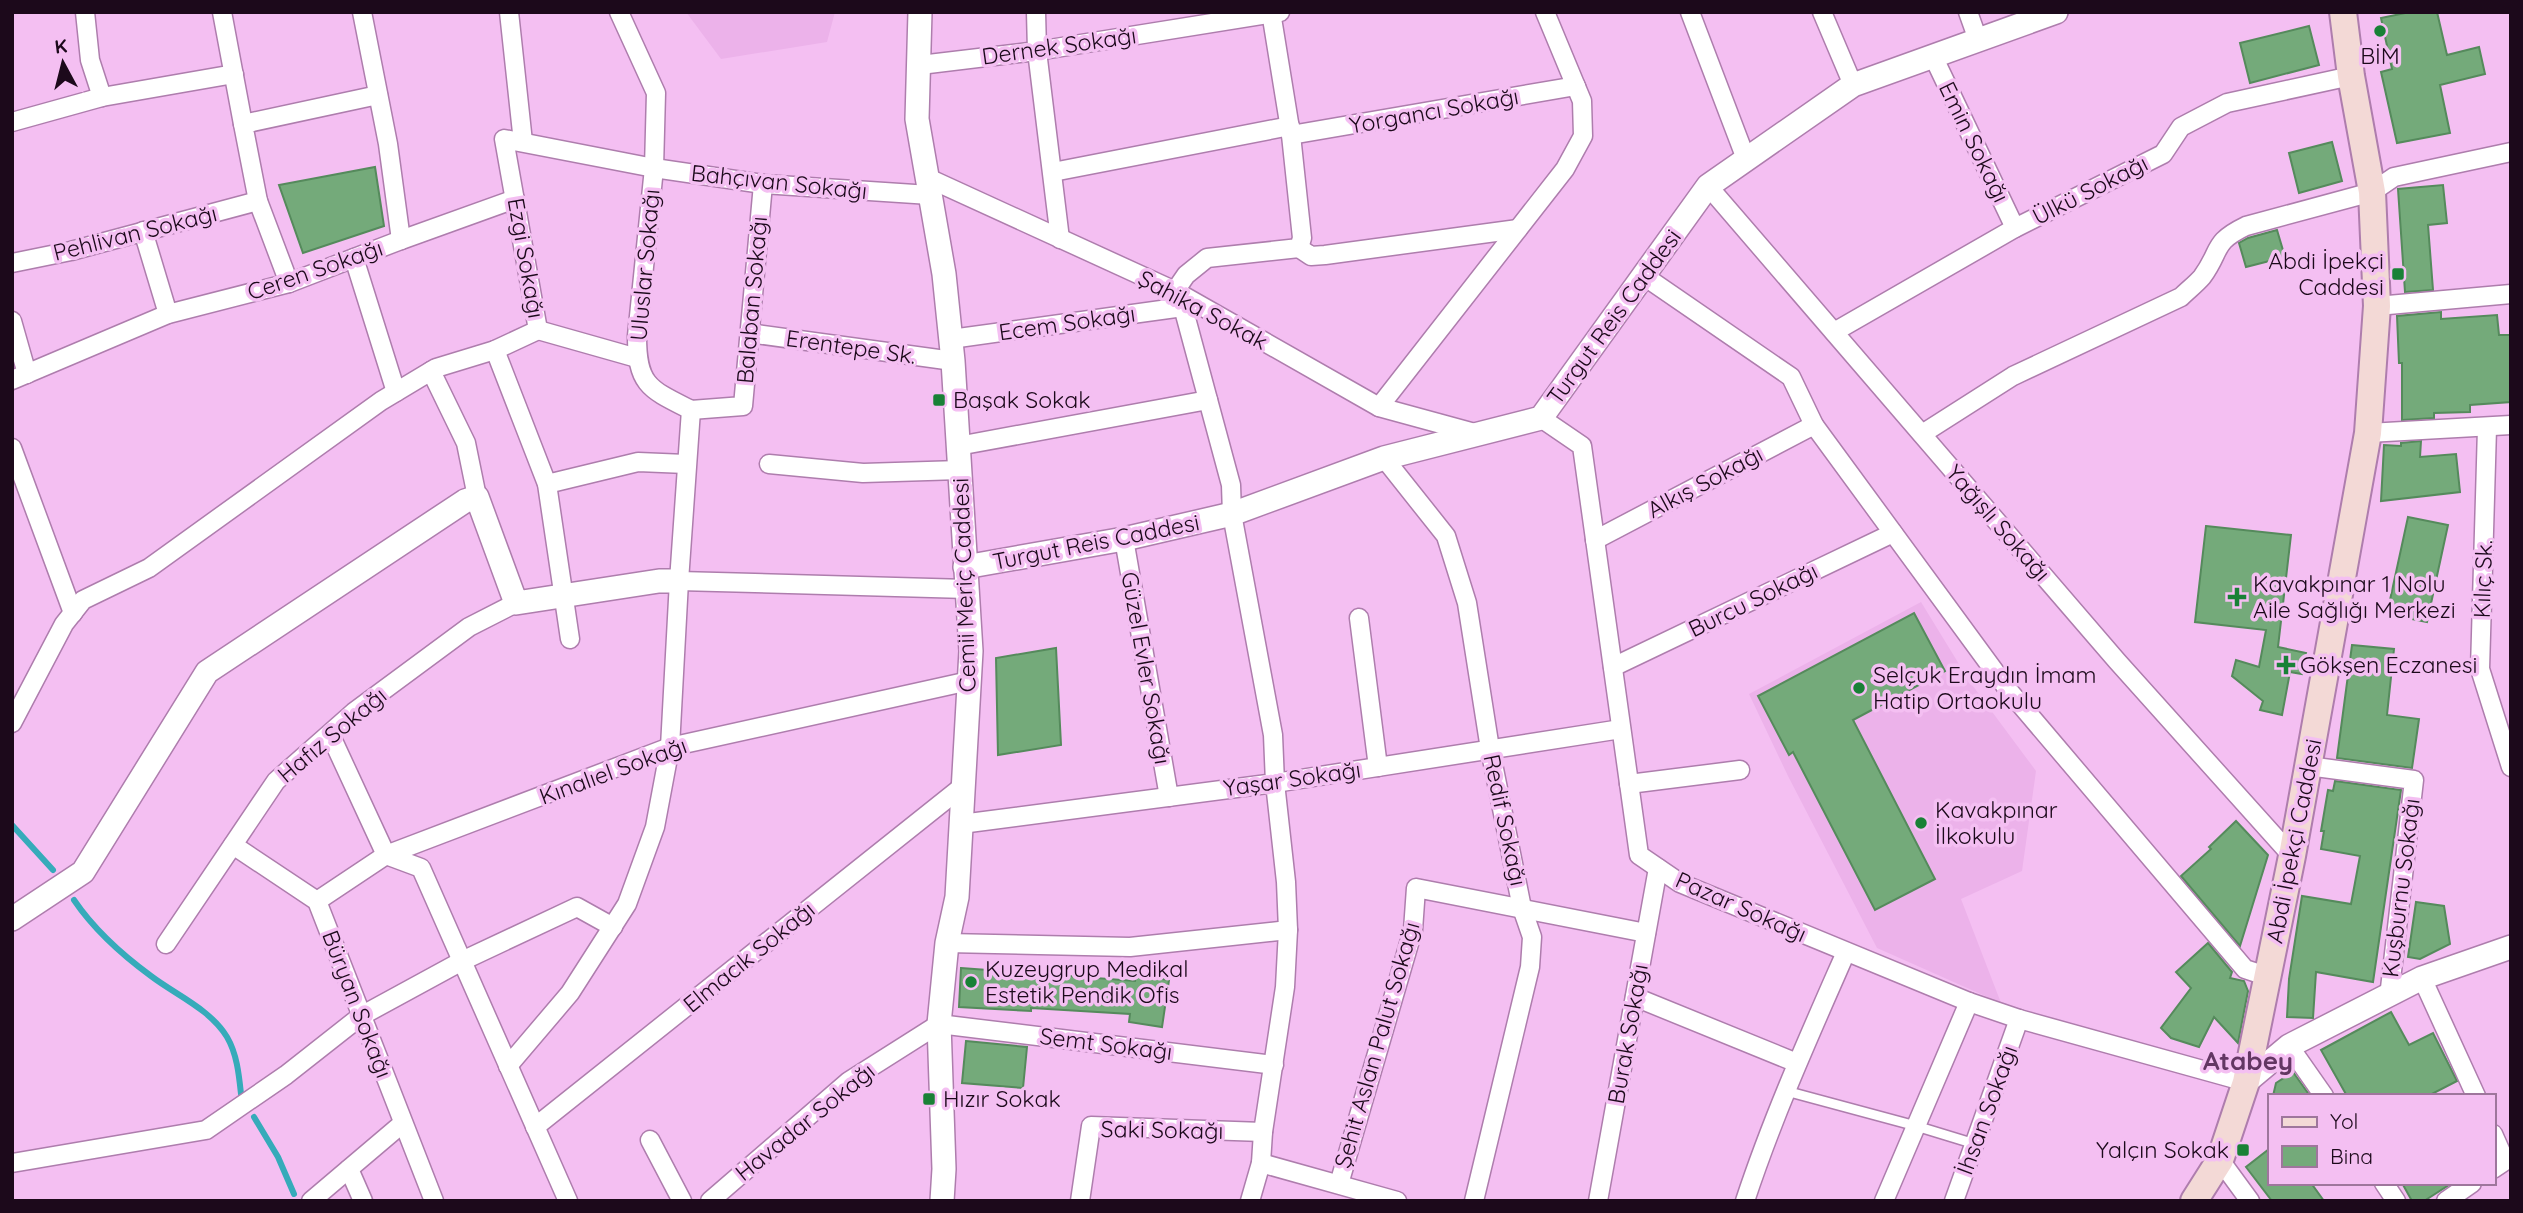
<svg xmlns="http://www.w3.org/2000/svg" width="2523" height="1213" viewBox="0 0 2523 1213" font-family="Quicksand,sans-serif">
<rect width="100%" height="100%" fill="#f4bff2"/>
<g fill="#ecb2ea">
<path d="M 686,12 L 835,12 L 827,42 L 721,59 Z"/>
<path d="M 1921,602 L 1970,682 L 2036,771 L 2022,871 L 1961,899 L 2001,1003 L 1877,948 L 1788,776 L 1749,694 Z"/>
</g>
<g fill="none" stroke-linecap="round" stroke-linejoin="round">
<g stroke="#36abba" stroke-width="6">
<path d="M 12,825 L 53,870"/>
<path d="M 74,900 C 95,931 121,954 151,976 C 176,995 210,1009 227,1037 C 237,1054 239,1075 241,1094"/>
<path d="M 254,1117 L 278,1157 L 294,1194"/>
</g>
</g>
<g fill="#74aa7a" stroke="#558a5c" stroke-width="2">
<path d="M 2410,12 L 2437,12 L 2447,55 L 2479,47 L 2485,74 L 2440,85 L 2450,133 L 2397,143 L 2381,72 L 2392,69 L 2381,18 Z"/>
<path d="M 2309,26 L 2319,65 L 2250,83 L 2240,43 Z"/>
<path d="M 2332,142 L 2342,181 L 2299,193 L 2289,153 Z"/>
<path d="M 375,167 L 384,226 L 303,253 L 279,185 Z"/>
<path d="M 2443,185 L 2447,223 L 2428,225 L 2433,290 L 2405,292 L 2398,189 Z"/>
<path d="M 2277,230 L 2285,257 L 2246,267 L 2239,243 L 2248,238 Z"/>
<path d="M 2441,312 L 2441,319 L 2497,315 L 2499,335 L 2511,335 L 2511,402 L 2470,405 L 2470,412 L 2434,413 L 2434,418 L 2402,420 L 2402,363 L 2399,363 L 2397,316 Z"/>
<path d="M 2421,441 L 2420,457 L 2456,454 L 2460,492 L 2381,501 L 2384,445 L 2401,446 L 2401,443 Z"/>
<path d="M 2408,517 L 2448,525 L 2427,622 L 2387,614 Z"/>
<path d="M 2206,526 L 2291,535 L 2278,647 L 2306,653 L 2302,674 L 2290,672 L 2282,715 L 2260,710 L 2263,701 L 2232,676 L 2236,660 L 2259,667 L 2266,630 L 2195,622 Z"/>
<path d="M 1914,613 L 1945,671 L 1853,720 L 1935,879 L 1875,910 L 1793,752 L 1789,755 L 1758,696 Z"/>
<path d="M 2352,645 L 2394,649 L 2387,715 L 2419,719 L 2412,768 L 2337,758 Z"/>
<path d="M 1056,648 L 1061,745 L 998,755 L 996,658 Z"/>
<path d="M 2335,781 L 2401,790 L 2373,982 L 2316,972 L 2313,1018 L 2287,1017 L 2289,979 L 2302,896 L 2351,904 L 2360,856 L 2321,849 L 2324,831 L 2321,831 L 2328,790 L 2333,791 Z"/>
<path d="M 2236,821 L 2268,855 L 2240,946 L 2181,876 L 2211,849 L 2209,847 Z"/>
<path d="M 2416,902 L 2444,906 L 2450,944 L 2420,959 L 2408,957 Z"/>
<path d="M 2208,943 L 2232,972 L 2230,978 L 2244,981 L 2248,991 L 2238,1043 L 2214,1017 L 2199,1047 L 2171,1038 L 2161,1028 L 2191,988 L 2176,972 Z"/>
<path d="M 961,968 L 1135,981 L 1136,975 L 1169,980 L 1162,1027 L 1129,1022 L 1130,1014 L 1031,1008 L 1031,1011 L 959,1007 Z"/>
<path d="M 2391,1012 L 2409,1045 L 2433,1033 L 2457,1081 L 2428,1096 L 2347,1096 L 2321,1050 Z"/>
<path d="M 966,1041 L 1027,1047 L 1023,1088 L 962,1083 Z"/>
<path d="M 2293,1072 L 2310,1096 L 2273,1096 L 2276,1083 Z"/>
<path d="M 2269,1149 L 2269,1183 L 2311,1183 L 2324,1201 L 2272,1201 L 2246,1167 Z"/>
<path d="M 2402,1183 L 2452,1183 L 2424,1201 L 2412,1201 Z"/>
</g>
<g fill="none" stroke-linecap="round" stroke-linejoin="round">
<g stroke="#ae7dad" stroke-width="12">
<path id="service" d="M 1786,1091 L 1916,1126 L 1975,1144"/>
</g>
<g stroke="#ae7dad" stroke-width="21">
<g id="minor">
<path d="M 85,12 L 90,60 L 102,97"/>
<path d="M 222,12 L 243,124"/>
<path d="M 509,12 L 523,142"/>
<path d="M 1036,12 L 1037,51 L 1060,239"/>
<path d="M 1690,12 L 1746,159"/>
<path d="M 1822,12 L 1853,85"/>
<path d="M 1968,12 L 1978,40"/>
<path d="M 1933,56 L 2015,228"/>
<path d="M 920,65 L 1037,51 L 1280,12"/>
<path d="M 12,122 L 102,97 L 234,74"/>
<path d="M 1291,135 L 1576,86"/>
<path d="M 1053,172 L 1290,126"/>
<path d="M 928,178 L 1175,291 L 1379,407 L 1478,434"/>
<path d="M 1708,186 L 2117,661 L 2292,856"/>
<path d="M 143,231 L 168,314"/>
<path d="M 401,240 L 515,199"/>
<path d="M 1299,248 L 1311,256 L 1325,255 L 1518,229"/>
<path d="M 354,258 L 396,392"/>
<path d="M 12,263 L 71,251 L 258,201"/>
<path d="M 1644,276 L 1791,377 L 1814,425 L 2009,691 L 2245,969 L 2269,977"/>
<path d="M 289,283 L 258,201 L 243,124 L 378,95"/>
<path d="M 2377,306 L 2511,294"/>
<path d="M 12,321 L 27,374"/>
<path d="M 538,330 L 637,358"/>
<path d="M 1834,332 L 2015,228 L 2163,154 L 2181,127 L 2227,103 L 2351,76"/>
<path d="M 749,333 L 953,361"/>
<path d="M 951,339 L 1183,307"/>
<path d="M 495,350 L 538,330 L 504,139 L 654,168 L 763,184 L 930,195"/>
<path d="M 431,371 L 466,443 L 477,497"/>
<path d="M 12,380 L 168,314 L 289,283 L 401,240 L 388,144 L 362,12"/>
<path d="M 1379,407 L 1565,169 L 1583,136 L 1582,101 L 1545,12"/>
<path d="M 691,410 L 743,406 L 763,184"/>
<path d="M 1541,418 L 1582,446 L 1639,855 L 1680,883 L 1969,1002 L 2019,1019 L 2246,1082"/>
<path d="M 2487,428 L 2480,669 L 2511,767"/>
<path d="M 2368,433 L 2511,425"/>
<path d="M 1922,434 L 2013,376 L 2181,297 C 2188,290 2196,284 2202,277 C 2222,250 2211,243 2246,226 L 2372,192 L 2394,177 L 2511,152"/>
<path d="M 958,446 L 1208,400"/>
<path d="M 12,448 L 73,613"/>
<path d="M 1384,458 L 1446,536 L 1467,603 L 1490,749 L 1522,908 L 1532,937 L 1530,967 L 1474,1201"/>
<path d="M 769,464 L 863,473 L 960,470"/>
<path d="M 547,484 L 638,462 L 686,464"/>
<path d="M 1124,539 L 1169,797"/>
<path d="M 1595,540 L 1814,425"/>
<path d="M 679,581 L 967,589"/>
<path d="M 1359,618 L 1378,767"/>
<path d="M 1613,667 L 1893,533"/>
<path d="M 12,723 L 64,624 L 83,600 L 149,568 L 381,401 L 436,368 L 495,350 L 547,484 L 570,639"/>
<path d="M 330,734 L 386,855 L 421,868 L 568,1201"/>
<path d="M 2308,766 L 2414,780 L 2389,997"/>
<path d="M 1629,784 L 1740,770"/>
<path d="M 961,824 L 1275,783 L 1621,729"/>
<path d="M 233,845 L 317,901 L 434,1201"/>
<path d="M 317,901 L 386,855 L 670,747 L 969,681"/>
<path d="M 947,943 L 1130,947 L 1288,930"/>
<path d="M 166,944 L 276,781 L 354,712 L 469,627 L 516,603"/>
<path d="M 2422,978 L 2476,1096"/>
<path d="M 1635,997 L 1797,1063"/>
<path d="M 2289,1046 L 2324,1096"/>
<path d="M 508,1066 L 570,993 L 627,904 L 655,827 L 670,747 L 679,581 L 691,410 C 649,389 637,385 637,336 L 654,168 L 656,93 L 619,12"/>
<path d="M 535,1127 L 963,786"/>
<path d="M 2493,1134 L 2505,1161 L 2493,1169"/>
<path d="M 650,1140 L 682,1201"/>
<path d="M 2220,1160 L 2250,1201"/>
<path d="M 12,1163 L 206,1130 L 286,1075 L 361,1016 L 462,961 L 577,907 L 613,927"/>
<path d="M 1261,1163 L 1397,1201"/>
<path d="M 349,1169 L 363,1201"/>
<path d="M 2384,1183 L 2396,1201"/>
<path d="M 1339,1184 L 1413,930 L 1416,888 L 1646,933"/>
<path d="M 311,1201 L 403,1123"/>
<path d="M 710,1201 L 849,1081 L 939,1024 L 1274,1065"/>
<path d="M 1080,1201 L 1091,1126 L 1263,1132"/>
<path d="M 1250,1201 L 1261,1163 L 1263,1132 L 1285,987 L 1288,930 L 1286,882 L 1275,783 L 1273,735 L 1232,514 L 1231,485 L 1183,307 L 1175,291 L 1186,275 L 1207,258 L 1299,248 L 1302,238 L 1291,135 L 1271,12"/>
<path d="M 1598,1201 L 1658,868"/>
<path d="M 1745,1201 C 1773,1116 1810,1034 1846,952"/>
<path d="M 1884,1201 L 1969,1002"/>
<path d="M 1954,1201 L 2019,1019"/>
<path d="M 2446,1201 L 2472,1183"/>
</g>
</g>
<g stroke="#ae7dad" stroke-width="26">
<g id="tertiary">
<path d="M 920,12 L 917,119 L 944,274 L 953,361 L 971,651 L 957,897 L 947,943 L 939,1024 L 944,1169 L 942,1201"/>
<path d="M 965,567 L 1124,539 L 1232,514 L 1384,458 L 1541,418 L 1708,186 L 1853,85 L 2056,12"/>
<path d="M 12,919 L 83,872 L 207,672 L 465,501 L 477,497 L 516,603 L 659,581 L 679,581"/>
<path d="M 2246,1082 L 2289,1046 L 2422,978 L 2511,947"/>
</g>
</g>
<g stroke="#ae7dad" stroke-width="30">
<path id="secondary" d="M 2194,1201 L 2220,1160 L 2246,1082 L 2292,856 L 2368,433 L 2377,306 L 2372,192 L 2351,76 L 2343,12"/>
</g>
<use href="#service" stroke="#fff" stroke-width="9"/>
<use href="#minor" stroke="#fff" stroke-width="18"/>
<use href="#tertiary" stroke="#fff" stroke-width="23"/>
<use href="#secondary" stroke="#f3d9d6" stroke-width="26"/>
</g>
<g fill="#198136" stroke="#f4bff2" stroke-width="2.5">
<circle cx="2380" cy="31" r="7"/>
<rect x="2391" y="267" width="14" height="14" rx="3.5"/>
<rect x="932" y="393" width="14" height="14" rx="3.5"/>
<path d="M2233.5 586.5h7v7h7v7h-7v7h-7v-7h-7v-7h7z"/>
<path d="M2282.5 654.5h7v7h7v7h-7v7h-7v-7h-7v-7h7z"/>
<circle cx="1859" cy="688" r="7"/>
<circle cx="1921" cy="823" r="7"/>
<circle cx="971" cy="982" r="7"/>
<rect x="922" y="1092" width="14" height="14" rx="3.5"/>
<rect x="2236" y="1143" width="14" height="14" rx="3.5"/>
</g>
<g text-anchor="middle" stroke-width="7" stroke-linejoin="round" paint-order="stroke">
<g font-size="23" fill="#1c091b" stroke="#f4bff2">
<text transform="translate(1059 46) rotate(-8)" y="8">Dernek Sokağı</text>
<text transform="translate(1434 111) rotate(-10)" y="8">Yorgancı Sokağı</text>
<text transform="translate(1974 142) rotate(64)" y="8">Emin Sokağı</text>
<text transform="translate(779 182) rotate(6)" y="8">Bahçıvan Sokağı</text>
<text transform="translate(2090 190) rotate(-27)" y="8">Ülkü Sokağı</text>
<text transform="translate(135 233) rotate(-14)" y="8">Pehlivan Sokağı</text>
<text transform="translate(526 258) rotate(80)" y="8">Ezgi Sokağı</text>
<text transform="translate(645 265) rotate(-85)" y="8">Uluslar Sokağı</text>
<text transform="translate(315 270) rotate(-19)" y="8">Ceren Sokağı</text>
<text transform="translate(752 300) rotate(-85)" y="8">Balaban Sokağı</text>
<text transform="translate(1203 310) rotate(28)" y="8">Şahika Sokak</text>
<text transform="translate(1614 317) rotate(-54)" y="8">Turgut Reis Caddesi</text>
<text transform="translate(1067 323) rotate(-8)" y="8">Ecem Sokağı</text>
<text transform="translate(851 347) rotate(8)" y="8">Erentepe Sk.</text>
<text transform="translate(1705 482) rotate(-28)" y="8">Alkış Sokağı</text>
<text transform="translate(1998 523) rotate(49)" y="8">Yağışlı Sokağı</text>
<text transform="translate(1096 542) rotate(-11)" y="8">Turgut Reis Caddesi</text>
<text transform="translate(2483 579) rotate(-88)" y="8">Kılıç Sk.</text>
<text transform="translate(964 585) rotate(-92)" y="8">Cemii Meriç Caddesi</text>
<text transform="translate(1753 600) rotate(-26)" y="8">Burcu Sokağı</text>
<text transform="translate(1146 668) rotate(80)" y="8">Güzel Evler Sokağı</text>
<text transform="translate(332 735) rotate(-40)" y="8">Hafız Sokağı</text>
<text transform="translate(613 771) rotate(-20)" y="8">Kınalıel Sokağı</text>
<text transform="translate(1292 779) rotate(-8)" y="8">Yaşar Sokağı</text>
<text transform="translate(1505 820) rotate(78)" y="8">Redif Sokağı</text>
<text transform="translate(2294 841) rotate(-79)" y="8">Abdi İpekçi Caddesi</text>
<text transform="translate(2401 888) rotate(-83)" y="8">Kuşburnu Sokağı</text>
<text transform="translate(1741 907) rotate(24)" y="8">Pazar Sokağı</text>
<text transform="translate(749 957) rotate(-39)" y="8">Elmacık Sokağı</text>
<text transform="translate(357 1004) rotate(69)" y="8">Büryan Sokağı</text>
<text transform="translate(1628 1034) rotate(-80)" y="8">Burak Sokağı</text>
<text transform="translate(1106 1044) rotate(7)" y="8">Semt Sokağı</text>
<text transform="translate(1377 1045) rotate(-74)" y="8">Şehit Aslan Palut Sokağı</text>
<text transform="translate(1987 1110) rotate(-70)" y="8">İhsan Sokağı</text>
<text transform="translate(805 1122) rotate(-39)" y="8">Havadar Sokağı</text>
<text transform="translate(1162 1130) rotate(1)" y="8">Saki Sokağı</text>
</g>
<g font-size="23" fill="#1c091b" stroke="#f4bff2" text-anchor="start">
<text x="2380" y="64" text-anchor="middle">BİM</text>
<text x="2384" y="269" text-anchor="end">Abdi İpekçi<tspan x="2384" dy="26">Caddesi</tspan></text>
<text x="953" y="408">Başak Sokak</text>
<text x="2253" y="592">Kavakpınar 1 Nolu<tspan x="2253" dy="26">Aile Sağlığı Merkezi</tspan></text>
<text x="2300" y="673">Gökşen Eczanesi</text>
<text x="1873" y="683">Selçuk Eraydın İmam<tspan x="1873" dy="26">Hatip Ortaokulu</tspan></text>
<text x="1935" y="818">Kavakpınar<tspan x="1935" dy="26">İlkokulu</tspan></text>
<text x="985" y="977">Kuzeygrup Medikal<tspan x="985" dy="26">Estetik Pendik Ofis</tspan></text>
<text x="943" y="1107">Hızır Sokak</text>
<text x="2229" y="1158" text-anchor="end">Yalçın Sokak</text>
</g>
<g font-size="26" font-weight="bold" fill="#633763" stroke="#f4bff2">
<text x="2248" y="1070">Atabey</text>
</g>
</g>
<rect width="2523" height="1213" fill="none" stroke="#1c091b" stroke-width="28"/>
<rect x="2268" y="1094" width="228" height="91" fill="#f4bff2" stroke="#9e769c" stroke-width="2"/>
<rect x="2282" y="1117" width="35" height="10" fill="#f3d9d6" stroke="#9e769c" stroke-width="2"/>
<text x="2330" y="1129" font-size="21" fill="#1c091b">Yol</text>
<rect x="2282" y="1146" width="35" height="21" fill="#74aa7a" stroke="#9e769c" stroke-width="2"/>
<text x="2330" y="1164" font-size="21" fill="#1c091b">Bina</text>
<g transform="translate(63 63) rotate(353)" stroke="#f4bff2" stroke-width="5" paint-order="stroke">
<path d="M0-5L12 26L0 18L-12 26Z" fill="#1c091b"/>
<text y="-10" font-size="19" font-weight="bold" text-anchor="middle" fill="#1c091b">K</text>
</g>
</svg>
